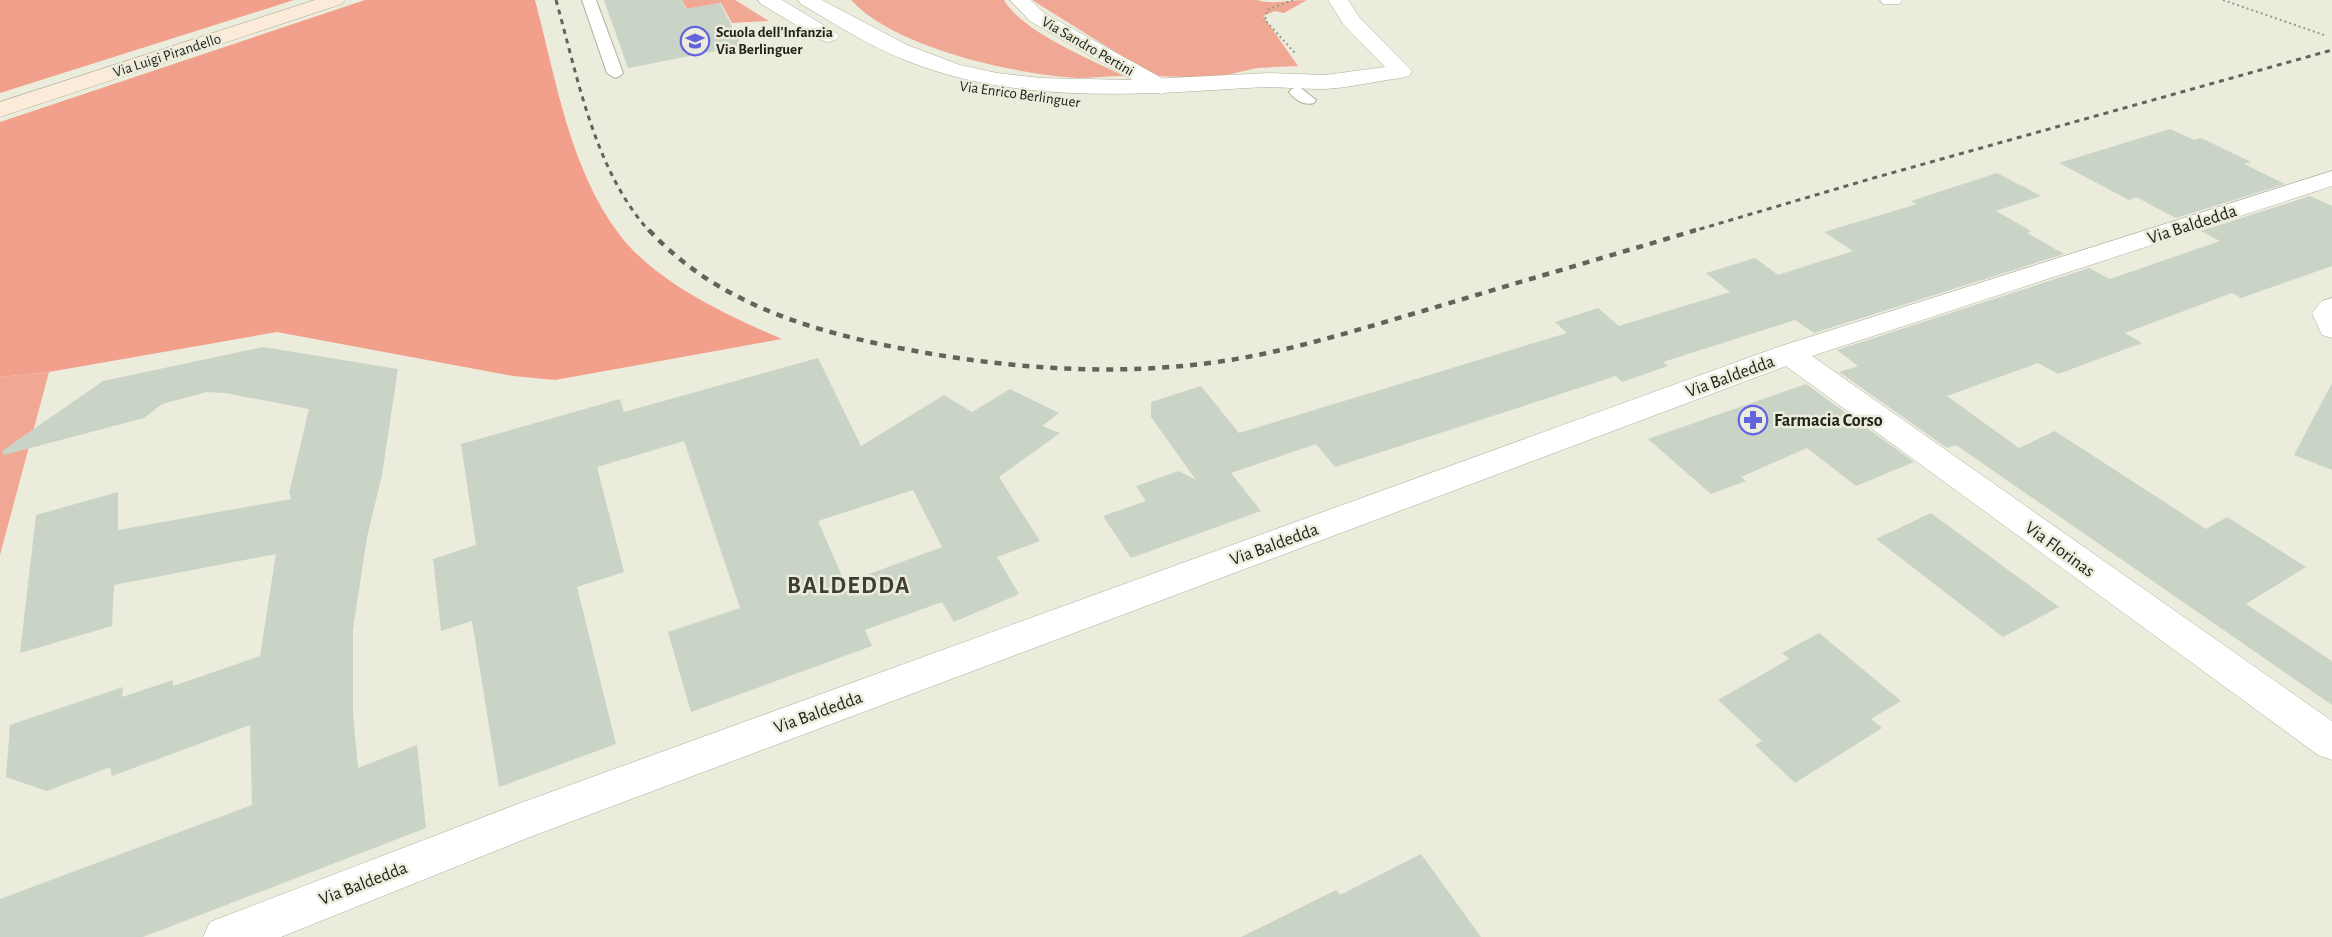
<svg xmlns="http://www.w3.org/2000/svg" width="2332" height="937" viewBox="0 0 2332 937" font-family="'Alegreya Sans',sans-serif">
<rect width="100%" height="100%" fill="#ececdc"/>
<g fill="#f0a895">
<path d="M 682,0 L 735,0 L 769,21 L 732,23 L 721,3 L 687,9 Z"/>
<path d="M 851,0 L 1004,0 C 1022,32 1090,59 1124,76 C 1109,76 1093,78 1078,78 C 1013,74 895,48 851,0 Z"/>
<path d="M 1032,0 L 1257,0 C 1273,5 1290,0 1307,0 L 1284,13 L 1275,11 L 1263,16 L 1298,66 L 1257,68 L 1213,78 L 1154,76 Z"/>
<path d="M 49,372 L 0,555 L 0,377 Z"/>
</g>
<g fill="#f2a08b">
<path d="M 0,0 L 294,0 L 0,93 Z"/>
<path d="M 365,0 L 535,0 C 556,79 569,167 619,234 C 655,282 728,316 782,339 L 555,380 L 513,376 L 277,332 L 49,372 L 0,377 L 0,122 Z"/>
</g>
<g fill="#c9d3c6" fill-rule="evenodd">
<path d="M 604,0 L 682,0 L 686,9 L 720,3 L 742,46 L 628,68 Z"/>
<path d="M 2170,129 L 2194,140 L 2201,138 L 2251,162 L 2244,164 L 2285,184 L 2176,218 L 2136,197 L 2129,200 L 2059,163 Z"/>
<path d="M 1997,173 L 2041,196 L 1996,211 L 2031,231 L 2027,233 L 2064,254 L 1814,333 L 1795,320 L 1663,362 L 1668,366 L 1622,382 L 1616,376 L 1335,467 L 1316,444 L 1231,473 L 1261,511 L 1131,558 L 1103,516 L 1146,501 L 1136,486 L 1179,471 L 1196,480 L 1151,417 L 1151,402 L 1201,386 L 1239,433 L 1567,333 L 1555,322 L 1598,308 L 1619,326 L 1730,292 L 1706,273 L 1755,258 L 1778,275 L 1853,251 L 1824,232 L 1917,204 L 1911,201 Z"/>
<path d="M 2310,196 L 2332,206 L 2332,266 L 2241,298 L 2232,293 L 2125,333 L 2142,343 L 2058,374 L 2038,363 L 1947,396 L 2019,448 L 2055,431 L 2206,529 L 2227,517 L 2306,567 L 2246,604 L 2332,661 L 2332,705 L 1956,445 L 1947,448 L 1839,372 L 1858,366 L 1837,350 L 2089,268 L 2110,279 L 2220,241 L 2201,231 Z"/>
<path d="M 263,347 L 398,369 L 382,475 L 367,537 L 353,629 L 353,713 L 358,768 L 417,745 L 426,828 L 143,937 L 0,937 L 0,899 L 252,805 L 250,725 L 112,776 L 110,767 L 47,791 L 6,777 L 10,725 L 123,687 L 122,697 L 173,680 L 173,686 L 260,656 L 276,554 L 114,585 L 112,626 L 20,653 L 36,515 L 118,492 L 118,530 L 291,499 L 289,493 L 309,409 L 225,393 L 207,392 L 162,404 L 144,418 L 4,455 L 2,451 L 103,381 Z"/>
<path d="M 818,358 L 861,446 L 944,395 L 972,412 L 1010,389 L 1059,413 L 1042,426 L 1060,433 L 999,477 L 1040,541 L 997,557 L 1019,594 L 954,622 L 942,602 L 865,630 L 872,646 L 691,712 L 668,632 L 740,608 L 684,441 L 597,467 L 624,572 L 577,587 L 616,744 L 499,787 L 472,621 L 441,631 L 433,559 L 476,545 L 461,444 L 620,399 L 624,412 ZM 913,490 L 942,547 L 845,583 L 818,521 Z"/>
<path d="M 2332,383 L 2332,470 L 2294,455 Z"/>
<path d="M 1806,384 L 1914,462 L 1856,486 L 1807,448 L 1741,477 L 1746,481 L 1711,494 L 1648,439 Z"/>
<path d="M 1931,513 L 1992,558 L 2059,607 L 2003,637 L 1876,539 Z"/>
<path d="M 1819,633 L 1901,701 L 1871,719 L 1882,728 L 1795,783 L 1755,745 L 1762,741 L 1718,700 L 1789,659 L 1782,653 Z"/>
<path d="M 1421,854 L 1481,937 L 1241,937 L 1336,890 L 1340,895 Z"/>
</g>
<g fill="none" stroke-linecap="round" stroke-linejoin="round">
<g stroke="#afae9f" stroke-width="2">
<g id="service">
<path d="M 582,0 L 596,0 L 623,73 L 620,76 L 615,78 L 607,73 Z"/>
<path d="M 1297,87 L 1302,89 L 1316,100 L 1314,103 C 1304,106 1295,100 1289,92 L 1292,89 Z"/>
</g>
</g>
<g stroke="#afae9f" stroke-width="1">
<g id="minor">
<path d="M 1010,0 L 1031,0 L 1044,13 L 1169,82 L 1172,87 L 1169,92 L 1161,94 L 1153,92 L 1030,21 Z"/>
<path d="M 1880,0 L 1902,0 L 1899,4 L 1883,4 Z"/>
<path d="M 2332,171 L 2332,186 L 1812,356 L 2332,721 L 2332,760 L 2318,755 L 1786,366 L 530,837 L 281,937 L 203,937 L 210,922 L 515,805 L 1778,347 Z"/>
<path d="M 2332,298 L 2332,338 L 2322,335 L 2312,313 L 2322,301 Z"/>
</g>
</g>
<g stroke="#afae9f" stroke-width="1">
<g id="tertiary">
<path d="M 758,0 L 782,0 L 835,32 L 839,36 L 835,40 L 828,42 L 821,40 L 761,4 Z"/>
<path d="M 798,0 L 822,0 L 907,45 L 960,65 L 997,73 L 1041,78 L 1130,80 L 1269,73 L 1325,75 L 1385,67 L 1344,25 L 1328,0 L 1348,0 L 1359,17 L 1412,71 L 1409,76 L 1401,78 C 1376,81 1350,88 1324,89 C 1298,89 1273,86 1247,88 C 1133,95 1013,104 905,60 C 869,46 835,24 801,4 Z"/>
</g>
</g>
<g stroke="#afae9f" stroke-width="1">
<path id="secondary" d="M 315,0 L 345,0 L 342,4 L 0,117 L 0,102 Z"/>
</g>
<g stroke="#99998d" stroke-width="2" stroke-dasharray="2 3" stroke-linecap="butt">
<path d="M 1293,0 L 1267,10 L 1265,20 L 1295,53"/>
<path d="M 2223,0 L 2324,35"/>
</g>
<use href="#service" fill="#fff" fill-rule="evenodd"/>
<use href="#minor" fill="#fff" fill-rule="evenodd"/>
<use href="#tertiary" fill="#fff" fill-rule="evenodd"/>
<use href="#secondary" fill="#fbebd8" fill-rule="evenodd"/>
<g stroke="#63635a" stroke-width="3" stroke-dasharray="5 5" stroke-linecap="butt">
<path d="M 556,0 C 578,78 594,170 650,232"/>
<path d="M 1690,232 L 1870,179 L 2332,50"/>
</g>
<path stroke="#63635a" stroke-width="4.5" stroke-dasharray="7 7" stroke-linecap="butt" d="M 649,230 C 713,300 804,329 894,347 C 1001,368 1108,377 1217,362 C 1288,352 1357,330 1426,310 C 1516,283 1606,257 1696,230"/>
</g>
<defs>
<g id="school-ring" transform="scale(1.5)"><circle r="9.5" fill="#ececdc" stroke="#6364dd" stroke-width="1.5"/><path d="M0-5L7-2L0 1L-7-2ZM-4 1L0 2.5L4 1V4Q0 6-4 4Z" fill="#6364dd"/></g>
<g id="pharmacy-ring" transform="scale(1.5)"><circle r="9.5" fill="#ececdc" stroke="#6364dd" stroke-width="1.5"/><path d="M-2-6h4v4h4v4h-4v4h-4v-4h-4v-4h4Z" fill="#6364dd"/></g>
</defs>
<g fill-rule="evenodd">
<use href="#school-ring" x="695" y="41"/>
<use href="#pharmacy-ring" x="1753" y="420"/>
</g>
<g text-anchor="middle" stroke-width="5" stroke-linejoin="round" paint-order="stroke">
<g font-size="15" font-weight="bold" fill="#23231d" stroke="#ececdc" text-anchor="start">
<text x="716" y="37">Scuola dell'Infanzia<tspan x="716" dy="17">Via Berlinguer</tspan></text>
</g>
<g font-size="15" fill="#23231d" stroke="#ececdc">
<text transform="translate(1088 46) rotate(30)" y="5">Via Sandro Pertini</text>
<text transform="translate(167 55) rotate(-18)" y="5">Via Luigi Pirandello</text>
<text transform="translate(1020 94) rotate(8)" y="5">Via Enrico Berlinguer</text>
</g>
<g font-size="18" fill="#23231d" stroke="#ececdc">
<text transform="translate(2192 224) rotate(-18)" y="6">Via Baldedda</text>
<text transform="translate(1730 376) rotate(-20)" y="6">Via Baldedda</text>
<text transform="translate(1274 544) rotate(-20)" y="6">Via Baldedda</text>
<text transform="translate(2060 549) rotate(36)" y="6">Via Florinas</text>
<text transform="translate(818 712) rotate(-20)" y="6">Via Baldedda</text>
<text transform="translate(363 883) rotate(-21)" y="6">Via Baldedda</text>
</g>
<g font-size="18" font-weight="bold" fill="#23231d" stroke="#ececdc" text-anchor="start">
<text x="1774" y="426">Farmacia Corso</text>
</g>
<g font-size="24" font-weight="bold" letter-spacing="1.5" fill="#3f3e32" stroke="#ececdc">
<text x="849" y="593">BALDEDDA</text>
</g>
</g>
</svg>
